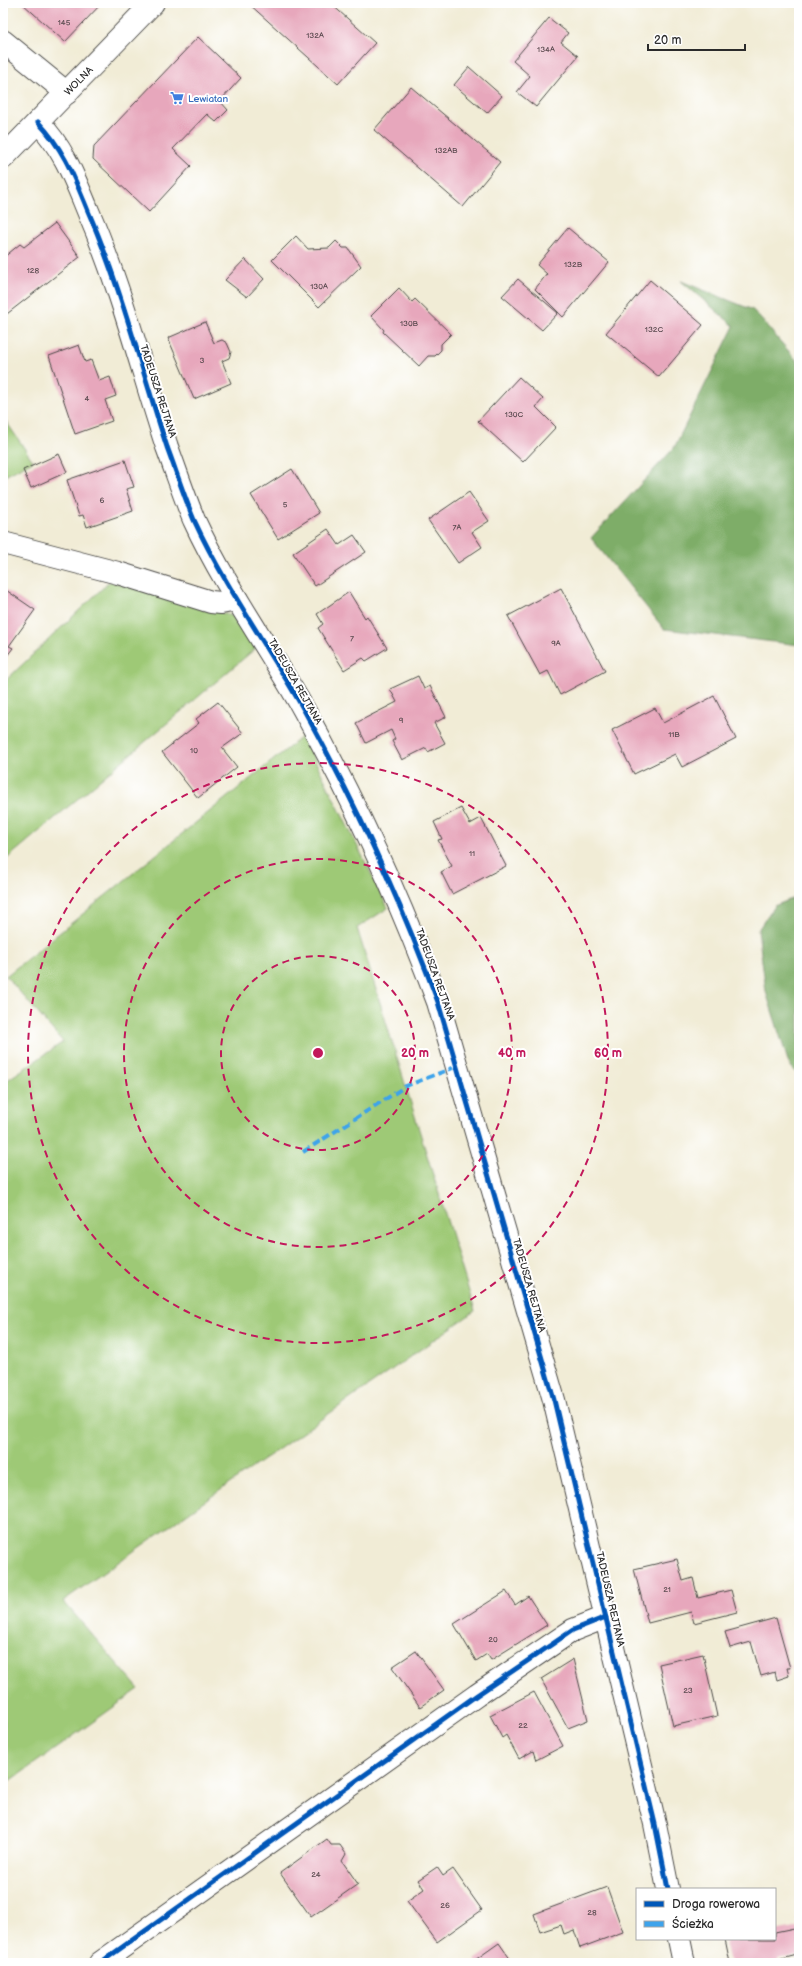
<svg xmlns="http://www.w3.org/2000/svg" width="802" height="1966" viewBox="0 0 802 1966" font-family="'Balsamiq Sans',sans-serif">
<rect width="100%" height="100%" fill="#fff"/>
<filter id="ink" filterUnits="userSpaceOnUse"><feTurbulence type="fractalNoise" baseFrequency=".025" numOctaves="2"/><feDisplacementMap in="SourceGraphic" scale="8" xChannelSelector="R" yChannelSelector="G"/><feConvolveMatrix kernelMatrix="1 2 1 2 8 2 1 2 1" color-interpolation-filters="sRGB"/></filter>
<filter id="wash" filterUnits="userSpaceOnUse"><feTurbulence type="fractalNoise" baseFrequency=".012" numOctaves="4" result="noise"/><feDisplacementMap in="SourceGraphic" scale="16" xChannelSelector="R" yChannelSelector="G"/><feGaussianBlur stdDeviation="0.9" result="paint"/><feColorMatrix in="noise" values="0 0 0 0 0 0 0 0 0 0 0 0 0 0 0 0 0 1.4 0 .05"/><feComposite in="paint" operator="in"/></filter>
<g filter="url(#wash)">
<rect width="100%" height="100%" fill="#f1ecd6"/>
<g fill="#9ec976" stroke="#647a50">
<path d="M 3,417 L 33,461 L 3,477 Z"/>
<path d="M 110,581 L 233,616 L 256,648 L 3,862 L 3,683 Z"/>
<path d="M 303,736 L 388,908 L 357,928 L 475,1311 L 63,1601 L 139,1689 L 3,1786 L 3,1083 L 63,1042 L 6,976 Z"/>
</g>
<g fill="#7ead67" stroke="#546c49">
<path d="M 681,281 L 753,310 L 799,363 L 799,645 L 664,629 L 591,538 L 674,448 L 734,326 Z"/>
<path d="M 799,896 L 799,1076 L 789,1064 L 766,992 L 758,930 L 774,906 Z"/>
</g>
<g id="blocks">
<g fill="#e7a7bc">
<path d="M 22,3 L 102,3 L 65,42 Z"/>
<path d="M 248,3 L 330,3 L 375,43 L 338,84 Z"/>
<path d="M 549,18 L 568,33 L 561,42 L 578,56 L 536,107 L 517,92 L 530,76 L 513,61 Z"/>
<path d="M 198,37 L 241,78 L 220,101 L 228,110 L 216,122 L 207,114 L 173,149 L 191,166 L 149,212 L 93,159 L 94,146 Z"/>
<path d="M 469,67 L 502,96 L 487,113 L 454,85 Z"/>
<path d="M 411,87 L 500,162 L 463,207 L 374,130 Z"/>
<path d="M 55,223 L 80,257 L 3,317 L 3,258 L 20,244 L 24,247 Z"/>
<path d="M 568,228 L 609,262 L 563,317 L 535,289 L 547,274 L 537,265 Z"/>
<path d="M 296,236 L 308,249 L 329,248 L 336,241 L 343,248 L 348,248 L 361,266 L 319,307 L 272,260 Z"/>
<path d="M 245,259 L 264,279 L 247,297 L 225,280 Z"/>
<path d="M 518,279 L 558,313 L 542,330 L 502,296 Z"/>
<path d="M 650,280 L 703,325 L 659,377 L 606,333 Z"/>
<path d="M 399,288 L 412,302 L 415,299 L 451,334 L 441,344 L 441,350 L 435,356 L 428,356 L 419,366 L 383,332 L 384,330 L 371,316 Z"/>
<path d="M 205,322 L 214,343 L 222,340 L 227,343 L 231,352 L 229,358 L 222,361 L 231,383 L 194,399 L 168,338 Z"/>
<path d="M 79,345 L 85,362 L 91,360 L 99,381 L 110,377 L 116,396 L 105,400 L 112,421 L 75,434 L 49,356 Z"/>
<path d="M 519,377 L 543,399 L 536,407 L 556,427 L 523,462 L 478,421 Z"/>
<path d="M 59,454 L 67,472 L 31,488 L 23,470 Z"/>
<path d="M 125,460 L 134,487 L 126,489 L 133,511 L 87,527 L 83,515 L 79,516 L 67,480 Z"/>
<path d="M 292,469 L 319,513 L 278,539 L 251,495 Z"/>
<path d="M 469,492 L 489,521 L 472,532 L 482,547 L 458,563 L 428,520 Z"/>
<path d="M 328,529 L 339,545 L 354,535 L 366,552 L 315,586 L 293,553 Z"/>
<path d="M 3,588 L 35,610 L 9,646 L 13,648 L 3,661 Z"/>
<path d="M 561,588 L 605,671 L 560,695 L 548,671 L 540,675 L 508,616 Z"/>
<path d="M 349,592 L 365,618 L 367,616 L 387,648 L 366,661 L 363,658 L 344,670 L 318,628 L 323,624 L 317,614 Z"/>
<path d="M 418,676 L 424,689 L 430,686 L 446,717 L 434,723 L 445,743 L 428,752 L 426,748 L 402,760 L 392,741 L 395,739 L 391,730 L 366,743 L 356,723 L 397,702 L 390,689 Z"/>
<path d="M 714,696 L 736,739 L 682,767 L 675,754 L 634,774 L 612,730 L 655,708 L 663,723 Z"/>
<path d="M 218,702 L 243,733 L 222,748 L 237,767 L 198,798 L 162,752 L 199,723 L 196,719 Z"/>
<path d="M 461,808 L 470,824 L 481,818 L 506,866 L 452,894 L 441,872 L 452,866 L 438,840 L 442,839 L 434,822 Z"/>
<path d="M 677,1559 L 683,1581 L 693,1578 L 698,1598 L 731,1590 L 737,1612 L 694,1623 L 691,1612 L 648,1623 L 634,1569 Z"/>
<path d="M 506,1591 L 515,1605 L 528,1596 L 547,1625 L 491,1660 L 487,1654 L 476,1661 L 454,1624 Z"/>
<path d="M 776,1618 L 790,1668 L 787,1668 L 789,1676 L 777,1680 L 775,1672 L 761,1676 L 751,1642 L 730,1648 L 725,1632 Z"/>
<path d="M 416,1651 L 444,1690 L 420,1707 L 392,1667 Z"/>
<path d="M 703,1654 L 717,1716 L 673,1726 L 659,1664 Z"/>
<path d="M 573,1659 L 588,1720 L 568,1728 L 541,1679 Z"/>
<path d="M 534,1692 L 563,1746 L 536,1760 L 533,1751 L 519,1759 L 506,1735 L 502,1738 L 490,1715 Z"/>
<path d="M 327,1839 L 331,1845 L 340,1845 L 346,1854 L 342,1861 L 358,1884 L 311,1917 L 280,1873 Z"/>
<path d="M 437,1867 L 443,1876 L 453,1869 L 482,1910 L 437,1942 L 407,1901 L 424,1889 L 418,1880 Z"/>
<path d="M 607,1887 L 623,1932 L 580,1948 L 574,1930 L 564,1934 L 561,1925 L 540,1932 L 534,1914 Z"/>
<path d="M 799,1927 L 799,1960 L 797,1955 L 778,1960 L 778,1963 L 730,1963 L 725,1939 L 775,1939 L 775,1932 Z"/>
<path d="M 499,1943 L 513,1963 L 478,1963 L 475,1960 Z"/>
</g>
</g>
</g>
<g filter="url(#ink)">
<use href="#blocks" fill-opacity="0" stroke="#494845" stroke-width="1"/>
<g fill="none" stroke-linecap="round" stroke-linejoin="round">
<g stroke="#494845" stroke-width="24">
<g id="minor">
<path d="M 3,41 L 67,93"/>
<path d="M 38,122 C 64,149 74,177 88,211 C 121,287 141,368 167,447 C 176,471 184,496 194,520 C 225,587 268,646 304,710 C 356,804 401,902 438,1002 L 554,1400 L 655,1824 L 668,1889"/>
<path id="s1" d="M 3,158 L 153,3"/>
<path d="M 3,543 L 118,573 L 211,602 L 221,603 L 237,600"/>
<path d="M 679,1939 L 684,1963"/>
<path d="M 100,1963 L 477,1695 L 573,1630 L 606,1617"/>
</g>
</g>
<use href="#minor" stroke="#fff" stroke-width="22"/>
<path stroke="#3ea3eb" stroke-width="4" stroke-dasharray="8 4" stroke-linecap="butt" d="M 303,1152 L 406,1086 L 458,1066"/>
<g stroke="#fff" stroke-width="8">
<g id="cycleway">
<path d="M 38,122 C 64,149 74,177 88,211 C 121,287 141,368 167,447 C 176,471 184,496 194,520 C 225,587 268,646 304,710 C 356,804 401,902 438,1002 L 554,1400 L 655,1824 L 668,1889"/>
<path d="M 100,1963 L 477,1695 L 573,1630 L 606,1617"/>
</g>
</g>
<use href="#cycleway" stroke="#0057b8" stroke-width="5"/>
</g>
</g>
<g fill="none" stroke="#c2185b" stroke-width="2" stroke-dasharray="7 5">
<circle cx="318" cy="1053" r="97"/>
<circle cx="318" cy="1053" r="194"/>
<circle cx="318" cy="1053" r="290"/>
</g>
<defs>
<g id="supermarket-bare" transform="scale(1.08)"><path d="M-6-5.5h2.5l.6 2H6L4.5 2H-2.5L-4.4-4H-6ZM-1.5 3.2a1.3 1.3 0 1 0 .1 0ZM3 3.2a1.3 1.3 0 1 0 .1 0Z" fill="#3f7fe0" stroke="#fff" stroke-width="2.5" paint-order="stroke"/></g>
</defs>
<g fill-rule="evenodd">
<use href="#supermarket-bare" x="177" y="98"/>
</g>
<g text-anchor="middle" stroke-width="4" stroke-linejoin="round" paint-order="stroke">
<g font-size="8" fill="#5a4a4f">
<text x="64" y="25">145</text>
<text x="315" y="38">132A</text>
<text x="546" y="52">134A</text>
<text x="446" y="153">132AB</text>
<text x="573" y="267">132B</text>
<text x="33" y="273">128</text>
<text x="319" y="289">130A</text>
<text x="409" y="326">130B</text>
<text x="654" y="332">132C</text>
<text x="202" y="363">3</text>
<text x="87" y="401">4</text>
<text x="514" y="417">130C</text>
<text x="102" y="503">6</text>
<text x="285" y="507">5</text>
<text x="457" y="530">7A</text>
<text x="352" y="641">7</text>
<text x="556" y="646">9A</text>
<text x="401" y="723">9</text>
<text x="674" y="737">11B</text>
<text x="194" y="753">10</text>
<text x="472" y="856">11</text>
<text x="667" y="1592">21</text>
<text x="493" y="1642">20</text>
<text x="688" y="1693">23</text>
<text x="523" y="1728">22</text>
<text x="316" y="1877">24</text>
<text x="445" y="1908">26</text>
<text x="592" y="1915">28</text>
</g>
<g font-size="10" fill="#2b2b2b" stroke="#fff">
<text dy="4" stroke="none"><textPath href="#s1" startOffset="108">WOLNA</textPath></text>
<text transform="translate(159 391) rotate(72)" y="4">TADEUSZA REJTANA</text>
<text transform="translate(296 681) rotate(60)" y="4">TADEUSZA REJTANA</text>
<text transform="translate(436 974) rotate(70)" y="4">TADEUSZA REJTANA</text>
<text transform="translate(530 1285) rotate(74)" y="4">TADEUSZA REJTANA</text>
<text transform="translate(611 1599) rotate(77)" y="4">TADEUSZA REJTANA</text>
</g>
<g font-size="10" fill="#366cbe" stroke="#fff" text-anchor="start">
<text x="188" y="102">Lewiatan</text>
</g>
</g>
<circle cx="318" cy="1053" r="6" fill="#c2185b" stroke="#fff" stroke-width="2"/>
<g font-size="12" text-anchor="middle" font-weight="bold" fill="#c2185b" stroke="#fff" stroke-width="4" stroke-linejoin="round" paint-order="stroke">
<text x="415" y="1057">20 m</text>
<text x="512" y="1057">40 m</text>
<text x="608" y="1057">60 m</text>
</g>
<rect width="802" height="1966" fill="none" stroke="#fff" stroke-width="16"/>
<rect x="636" y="1888" width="140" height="52" fill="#ffffff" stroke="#aaaaaa"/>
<rect x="644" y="1901" width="20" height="6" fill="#0057b8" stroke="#aaaaaa"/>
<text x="672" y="1908" font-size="12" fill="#2b2b2b">Droga rowerowa</text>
<rect x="644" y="1921" width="20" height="6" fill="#3ea3eb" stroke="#aaaaaa"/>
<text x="672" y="1928" font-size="12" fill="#2b2b2b">Ścieżka</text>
<path d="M648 44v6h97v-6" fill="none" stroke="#2b2b2b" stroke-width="2"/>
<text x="654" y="44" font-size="12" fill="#2b2b2b" stroke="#ffffff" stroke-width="3" paint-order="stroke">20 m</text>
</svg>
